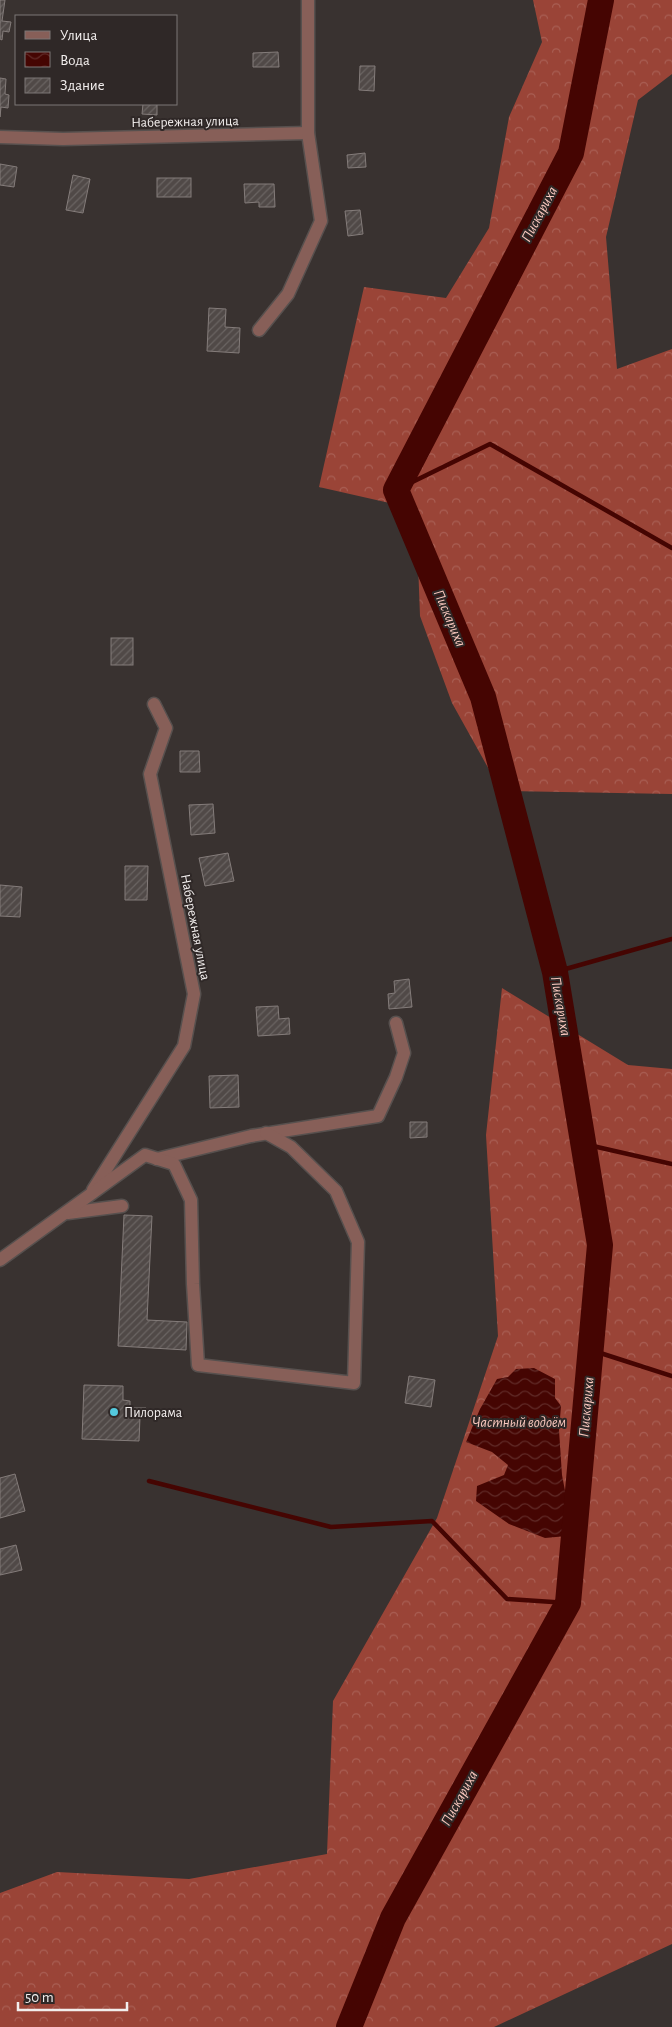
<svg xmlns="http://www.w3.org/2000/svg" width="672" height="2027" viewBox="0 0 672 2027" font-family="'Alegreya Sans',sans-serif">
<defs>
<pattern id="forest-crowns" width="20" height="18" patternUnits="userSpaceOnUse" patternTransform="scale(1.25)"><rect width="20" height="18" fill="#9a4437"/><path d="M2 6a3 3 0 1 1 6 0M12 15a3 3 0 1 1 6 0" fill="none" stroke="#a95f54"/></pattern>
<pattern id="water-waves" width="16" height="10" patternUnits="userSpaceOnUse" patternTransform="scale(1.25)"><rect width="16" height="10" fill="#450502"/><path d="M0 5q4-4 8 0t8 0" fill="none" stroke="#602a27"/></pattern>
<pattern id="building-hatch" width="6" height="6" patternUnits="userSpaceOnUse" patternTransform="scale(1.25)"><rect width="6" height="6" fill="#504947"/><path d="M-1 1l2-2M0 6l6-6M5 7l2-2" fill="none" stroke="#6a6462"/></pattern>
</defs>
<rect width="100%" height="100%" fill="#393230"/>
<g fill="url(#forest-crowns)">
<path d="M 533,0 L 672,0 L 672,74 L 638,100 L 606,237 L 617,369 L 672,349 L 672,794 L 501,791 L 452,703 L 420,616 L 416,509 L 319,487 L 364,287 L 446,298 L 489,228 L 509,117 L 542,42 Z"/>
<path d="M 502,988 L 628,1065 L 672,1069 L 672,1944 L 494,2027 L 0,2027 L 0,1893 L 57,1872 L 189,1879 L 327,1854 L 333,1701 L 437,1518 L 498,1336 L 486,1135 Z"/>
</g>
<path fill="url(#water-waves)" d="M 534,1368 L 555,1379 L 555,1398 L 561,1406 L 559,1430 L 562,1475 L 566,1496 L 567,1536 L 545,1538 L 509,1524 L 476,1501 L 477,1486 L 504,1475 L 508,1465 L 492,1452 L 466,1442 L 480,1409 L 497,1379 L 508,1377 L 516,1369 Z"/>
<g fill="none" stroke-linecap="round" stroke-linejoin="round">
<g stroke="#450502" stroke-width="4.5">
<path d="M 396,490 L 490,444 L 672,548"/>
<path d="M 555,972 L 672,939"/>
<path d="M 584,1144 L 672,1164"/>
<path d="M 591,1350 L 672,1376"/>
<path d="M 149,1481 L 331,1527 L 432,1521 L 507,1599 L 568,1603"/>
</g>
<path stroke="#450502" stroke-width="26" d="M 349,2027 L 393,1918 L 568,1603 L 600,1245 L 555,972 L 483,697 L 396,490 L 571,153 L 601,0"/>
</g>
<g fill="url(#building-hatch)" stroke="#847c7a">
<path d="M 0,0 L 5,0 L 2,21 L 11,22 L 9,32 L 3,31 L 2,40 L 0,39 Z"/>
<path d="M 278,52 L 279,67 L 253,67 L 253,53 Z"/>
<path d="M 360,66 L 375,66 L 374,91 L 359,90 Z"/>
<path d="M 0,78 L 6,79 L 5,94 L 9,95 L 8,108 L 1,107 L 0,117 Z"/>
<path d="M 143,104 L 157,104 L 157,115 L 142,114 Z"/>
<path d="M 365,153 L 366,167 L 348,168 L 347,155 Z"/>
<path d="M 0,164 L 17,167 L 14,187 L 0,185 Z"/>
<path d="M 73,175 L 90,179 L 83,213 L 66,210 Z"/>
<rect x="157" y="178" width="34" height="19"/>
<path d="M 244,184 L 274,184 L 275,207 L 259,207 L 259,202 L 245,203 Z"/>
<path d="M 360,210 L 363,234 L 348,236 L 345,211 Z"/>
<path d="M 209,308 L 226,309 L 225,327 L 240,328 L 239,353 L 207,351 Z"/>
<rect x="111" y="638" width="22" height="27"/>
<path d="M 180,751 L 199,751 L 200,772 L 180,772 Z"/>
<path d="M 213,804 L 215,833 L 191,835 L 189,805 Z"/>
<path d="M 228,853 L 234,881 L 205,886 L 199,858 Z"/>
<path d="M 125,866 L 148,866 L 147,900 L 125,900 Z"/>
<path d="M 0,885 L 22,887 L 20,917 L 0,916 Z"/>
<path d="M 409,979 L 412,1007 L 389,1009 L 388,994 L 395,993 L 394,981 Z"/>
<path d="M 278,1006 L 279,1019 L 289,1018 L 290,1034 L 258,1036 L 256,1007 Z"/>
<path d="M 238,1075 L 239,1107 L 210,1108 L 209,1076 Z"/>
<path d="M 410,1122 L 427,1122 L 427,1137 L 410,1138 Z"/>
<path d="M 124,1215 L 152,1216 L 147,1320 L 187,1322 L 186,1350 L 118,1346 Z"/>
<path d="M 409,1376 L 435,1380 L 431,1407 L 405,1403 Z"/>
<path d="M 84,1385 L 123,1386 L 123,1400 L 130,1401 L 130,1408 L 146,1408 L 146,1417 L 140,1417 L 139,1441 L 82,1439 Z"/>
<path d="M 15,1474 L 25,1511 L 0,1518 L 0,1478 Z"/>
<path d="M 16,1545 L 22,1570 L 0,1575 L 0,1549 Z"/>
</g>
<g fill="none" stroke-linecap="round" stroke-linejoin="round">
<g stroke="#57504e" stroke-width="15">
<g id="street">
<path d="M 0,137 L 63,139 L 308,133"/>
<path d="M 259,330 L 288,294 L 321,221 L 308,133 L 308,0"/>
<path d="M 157,1159 L 251,1136 L 378,1116 L 396,1077 L 404,1053 L 396,1023"/>
<path d="M 93,1190 L 184,1046 L 194,994 L 150,774 L 166,728 L 154,704"/>
<path d="M 68,1213 L 122,1206"/>
<path d="M 0,1260 L 145,1155 L 174,1164 L 191,1200 L 193,1284 L 198,1365 L 354,1383 L 358,1242 L 336,1191 L 291,1147 L 266,1133"/>
</g>
</g>
<use href="#street" stroke="#875f58" stroke-width="12"/>
</g>
<circle fill="#54cade" stroke="#2f2827" stroke-width="2" cx="114" cy="1412" r="5"/>
<g text-anchor="middle" stroke-width="4" stroke-linejoin="round" paint-order="stroke">
<g font-size="14" fill="#f2eeed" stroke="#2f2827">
<text transform="translate(185 121) rotate(-1)" y="5">Набережная улица</text>
<text transform="translate(196 927) rotate(79)" y="5">Набережная улица</text>
</g>
<g font-size="14" fill="#f2eeed" stroke="#2f2827" text-anchor="start">
<text x="124" y="1417">Пилорама</text>
</g>
<g font-size="15" font-style="italic" fill="#fac8be" stroke="#2f2827">
<text transform="translate(539 214) rotate(-62)" y="5">Пискариха</text>
<text transform="translate(450 618) rotate(67)" y="5">Пискариха</text>
<text transform="translate(561 1006) rotate(80)" y="5">Пискариха</text>
<text transform="translate(586 1407) rotate(-85)" y="5">Пискариха</text>
<text x="519" y="1427">Частный водоём</text>
<text transform="translate(459 1798) rotate(-61)" y="5">Пискариха</text>
</g>
</g>
<rect x="15" y="15" width="162" height="90" fill="#2f2827" stroke="#7d7776"/>
<rect x="25" y="31" width="25" height="8" fill="#875f58" stroke="#7d7776"/>
<text x="60" y="40" font-size="15" fill="#f2eeed">Улица</text>
<rect x="25" y="52" width="25" height="15" fill="url(#water-waves)" stroke="#7d7776"/>
<text x="60" y="65" font-size="15" fill="#f2eeed">Вода</text>
<rect x="25" y="78" width="25" height="15" fill="url(#building-hatch)" stroke="#7d7776"/>
<text x="60" y="90" font-size="15" fill="#f2eeed">Здание</text>
<path d="M18 2002v8h109v-8" fill="none" stroke="#f2eeed" stroke-width="2.5"/>
<text x="25" y="2002" font-size="15" fill="#f2eeed" stroke="#2f2827" stroke-width="4" paint-order="stroke">50 m</text>
</svg>
